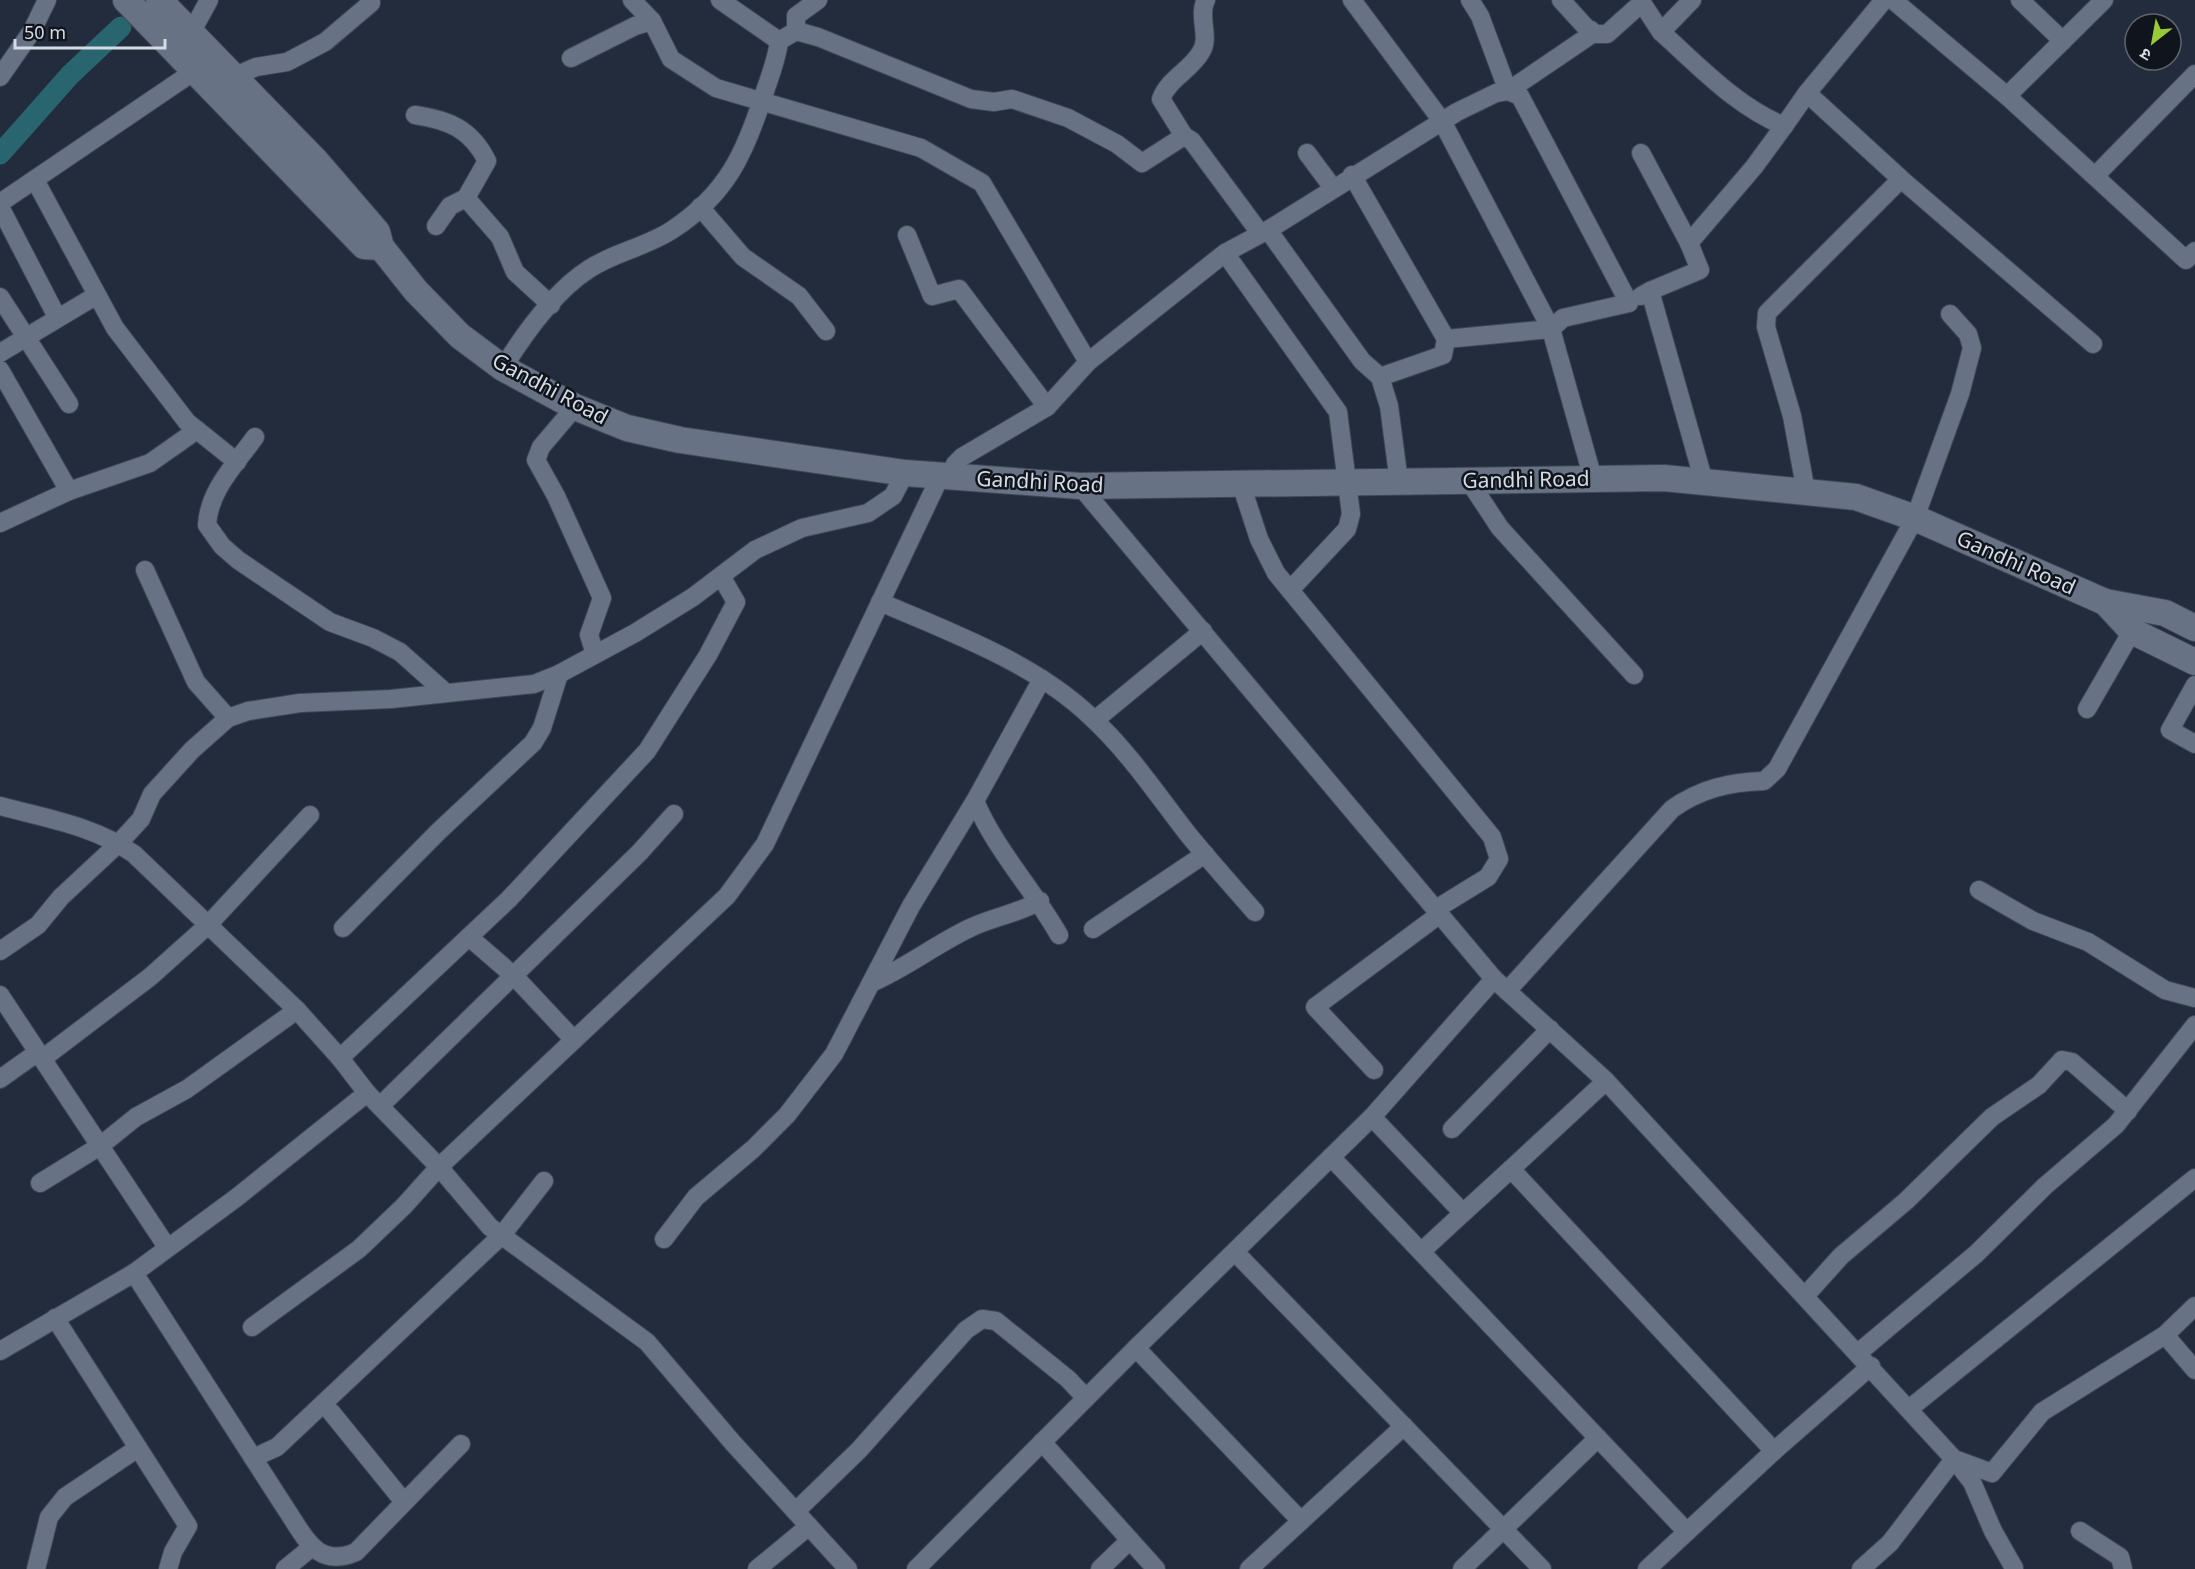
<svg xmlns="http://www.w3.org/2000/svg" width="2195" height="1569" viewBox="0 0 2195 1569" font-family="'Noto Sans','Noto Sans Devanagari',sans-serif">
<rect width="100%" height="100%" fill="#222c3c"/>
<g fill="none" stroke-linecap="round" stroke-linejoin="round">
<path stroke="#29656f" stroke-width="21" d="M 0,154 L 70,75 L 121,27"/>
<g stroke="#404856" stroke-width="20">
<g id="minor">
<path d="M 632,0 L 652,21"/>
<path d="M 1352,0 L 1442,121 L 1551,329 L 1446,339"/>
<path d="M 1470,0 L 1480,16 L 1508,91 L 1592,34 L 1591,30"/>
<path d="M 1561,0 L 1592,34 L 1607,34 L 1636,8 L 1644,6 L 1661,32"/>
<path d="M 1692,0 L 1661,32 C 1700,67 1736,106 1784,126 L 1807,93 L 1884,0"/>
<path d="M 1893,0 L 2007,96"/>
<path d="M 2020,0 L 2063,41"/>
<path d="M 2104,0 L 2007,96 L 2186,260 L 2195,251"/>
<path d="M 796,31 L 796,16 L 818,0"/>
<path d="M 191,33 L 209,0"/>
<path d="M 779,41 L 796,31 L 818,37 L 971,99 L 994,102 L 1012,99 L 1068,118 L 1117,144 L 1142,163 L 1184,136 L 1192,141 L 1260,233"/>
<path d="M 571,58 L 635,26 L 652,21 L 671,59 L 716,88 L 921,148 L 982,183 L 1088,362"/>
<path d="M 0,77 L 32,31 L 47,0"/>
<path d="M 233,77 L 256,67 L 287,62 L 325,42 L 371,3"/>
<path d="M 1807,93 L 1901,179 L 2093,344"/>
<path d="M 415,115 C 449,120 471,129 487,161 L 466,198 L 500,237 L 515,272 L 551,305"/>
<path d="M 1184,136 L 1161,99 C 1169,78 1190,71 1201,52 C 1211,37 1197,16 1206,0"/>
<path d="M 1307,153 L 1333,188"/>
<path d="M 1641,153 L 1689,243"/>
<path d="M 1352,175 L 1446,339 L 1443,355 L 1380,377 L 1389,406 L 1399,482"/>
<path d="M 2095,176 L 2195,74"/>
<path d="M 0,203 L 196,70"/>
<path d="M 0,207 L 57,317"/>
<path d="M 700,207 L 743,257 L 799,296 L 826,331"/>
<path d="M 436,226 L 450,206 L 466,198"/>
<path d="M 1268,230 L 1362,361 L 1380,377"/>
<path d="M 907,235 L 932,296 L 959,289 L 1047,407 L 1088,362 L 1225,253 L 1338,412 L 1351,514 L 1347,529 L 1290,590"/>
<path d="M 1225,253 L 1268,230 L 1457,112 L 1496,93 L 1508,91 L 1520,96 L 1629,303 L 1563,318 L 1551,329 L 1593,479"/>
<path d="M 1650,291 L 1700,270 L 1689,243 L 1754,167 L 1784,126"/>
<path d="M 1641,296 L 1650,291 L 1704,482"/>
<path d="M 0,297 L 69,404"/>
<path d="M 0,353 L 97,295"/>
<path d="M 503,368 C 524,334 555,291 589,269 C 615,252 646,247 672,230 C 727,194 745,153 764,94 C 770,76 777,59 779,41 L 720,0"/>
<path d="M 0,370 L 69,491"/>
<path d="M 575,407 L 541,447 L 536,460 L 556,496 L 602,598 L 589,635 L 595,654"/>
<path d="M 197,430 L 237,462"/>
<path d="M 255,437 C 235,465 209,490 207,525 L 222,546 L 238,560 L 330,622 L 373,638 L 400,652 L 446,693"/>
<path d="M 951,477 L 955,464 L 962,457 L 1047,407"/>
<path d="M 1469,481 L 1500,528 L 1634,675"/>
<path d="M 1241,484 L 1259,539 L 1276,573 L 1492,837 L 1499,859 L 1488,877 L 1436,909"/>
<path d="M 1080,486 L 1494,979 L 1606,1081 L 1954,1459 L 1972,1482 L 1993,1531 L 2014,1568"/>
<path d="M 1806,492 L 1792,416 L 1766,327 L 1767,313 L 1901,179"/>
<path d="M 0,523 L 69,491 L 150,463 L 197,430 L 187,422 L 115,328 L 35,180"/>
<path d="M 145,570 L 196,682 L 228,718 L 248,711 L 300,703 L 391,699 L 534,684 L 559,674 L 635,633 L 693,597 L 755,550 L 802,528 L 868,513 L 893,496 L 905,473"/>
<path d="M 880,602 C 950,632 1035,663 1091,717 C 1128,751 1156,793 1187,833 C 1209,860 1232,886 1255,912"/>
<path d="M 2195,685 L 2170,730 L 2195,744"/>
<path d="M 2087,709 L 2132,631"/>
<path d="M 1095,720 L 1203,631"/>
<path d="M 975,801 C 995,849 1033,889 1059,935"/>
<path d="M 0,806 C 45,818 95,826 134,854 L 297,1010 L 340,1058 L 367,1093 L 439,1167 L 490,1227 L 647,1342 L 733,1443 L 848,1569"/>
<path d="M 1979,890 L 2033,921 L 2088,942 L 2165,990 L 2195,998"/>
<path d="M 343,928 L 439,831 L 533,743 L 542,728 L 559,674"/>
<path d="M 1093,929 L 1205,854"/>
<path d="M 469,937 L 514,976 L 574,1040"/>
<path d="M 0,951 L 38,925 L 61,897 L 119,843 L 141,819 L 152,794 L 192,750 L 228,718"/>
<path d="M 871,983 C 906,968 936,944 970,928 C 992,917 1017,914 1040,901"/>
<path d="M 1507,991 L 1672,809 C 1700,789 1729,782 1764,781 L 1777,769 L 1915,518 L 1960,394 L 1972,348 L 1968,334 L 1950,314"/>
<path d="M 0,995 L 167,1247"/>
<path d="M 340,1058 L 509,899 L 647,751 L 708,655 L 736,602 L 721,576"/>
<path d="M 42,1059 L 150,977 L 207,926 L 310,815"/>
<path d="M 1374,1070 L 1315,1007 L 1440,914"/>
<path d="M 0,1079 L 38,1052"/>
<path d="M 380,1106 L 640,852 L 674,814"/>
<path d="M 1372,1117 L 1463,1213 L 1511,1169 L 1774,1451"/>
<path d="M 1452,1129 L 1550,1029"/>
<path d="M 1331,1157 L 1687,1532"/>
<path d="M 1511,1169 L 1606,1081"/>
<path d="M 40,1183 L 100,1146 L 136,1117 L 187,1089 L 297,1010"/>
<path d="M 664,1239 L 696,1197 L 753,1149 L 787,1115 L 834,1054 L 911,906 L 975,801 L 1042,679"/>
<path d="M 1422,1251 L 1463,1213"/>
<path d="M 1235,1252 L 1542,1569"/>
<path d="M 134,1273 L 286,1509 C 305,1537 317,1569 356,1552 L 461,1444"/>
<path d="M 1805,1296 L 1841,1256 L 1906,1201 L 1992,1117 L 2039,1085 L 2062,1060 L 2072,1062 L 2128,1111"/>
<path d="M 55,1318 L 188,1526 L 173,1552 L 168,1569"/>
<path d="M 252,1327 L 359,1249 L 404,1206 L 439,1167 L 727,896 L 765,844 L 940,477"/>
<path d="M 2165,1335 L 2195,1370"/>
<path d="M 1136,1348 L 1301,1521"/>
<path d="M 0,1351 L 134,1273 L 236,1198 L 367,1093"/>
<path d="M 1858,1353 L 1976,1254 L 2045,1186 L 2116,1125 L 2195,1025"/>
<path d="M 1909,1409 L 2195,1178"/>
<path d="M 331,1412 L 404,1502"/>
<path d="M 1042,1442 L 1156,1569"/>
<path d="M 253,1458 L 277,1447 L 502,1235 L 544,1181"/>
<path d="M 796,1511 L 859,1450 L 966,1330 L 982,1319 L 996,1321 L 1068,1379 L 1086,1398"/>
<path d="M 2080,1531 L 2120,1557 L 2123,1569"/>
<path d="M 36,1569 L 49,1517 L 65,1497 L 138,1448"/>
<path d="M 285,1569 L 312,1547"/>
<path d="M 757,1569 L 809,1526"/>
<path d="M 916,1569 L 1136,1348 L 1372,1117 L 1494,979"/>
<path d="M 1100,1569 L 1130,1540"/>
<path d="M 1249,1569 L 1404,1426"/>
<path d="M 1462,1569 L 1598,1438"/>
<path d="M 1647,1569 L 1774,1451 L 1871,1366"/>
<path d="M 1861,1569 L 1890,1543 L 1954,1459 L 1992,1473 L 2042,1412 L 2165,1335 L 2195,1306"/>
</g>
</g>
<g stroke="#404856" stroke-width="28">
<g id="secondary">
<path d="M 126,0 L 364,246 L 381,247"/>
<path d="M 159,0 L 315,160 L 377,232 L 381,247 L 416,291 L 460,336 L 503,368 L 575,407 L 627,428 L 680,440 L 905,473 L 1080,486 L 1664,478 L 1856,497 L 1915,518 L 2105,602 L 2165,613 L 2195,628"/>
<path d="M 2105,602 L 2132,631 L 2195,662"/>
</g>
</g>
<use href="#minor" stroke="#677385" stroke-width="18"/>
<use href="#secondary" stroke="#677385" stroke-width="26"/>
</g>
<g text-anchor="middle" stroke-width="5" stroke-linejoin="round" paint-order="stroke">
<g font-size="21" fill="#d5dce6" stroke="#10141c">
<text transform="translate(550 389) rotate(28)" y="7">Gandhi Road</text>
<text transform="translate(1526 480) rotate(-1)" y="7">Gandhi Road</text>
<text transform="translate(1040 482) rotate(3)" y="7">Gandhi Road</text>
<text transform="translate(2016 563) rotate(24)" y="7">Gandhi Road</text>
</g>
</g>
<g transform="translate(2153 42) rotate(211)"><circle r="28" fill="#10141c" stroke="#5f646d" stroke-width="1.5"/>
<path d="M0-4.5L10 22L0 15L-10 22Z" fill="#98cb37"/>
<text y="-9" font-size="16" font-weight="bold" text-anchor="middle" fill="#d5dce6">उ</text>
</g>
<path d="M15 39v9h150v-9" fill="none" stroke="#d5dce6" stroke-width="3"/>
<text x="24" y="39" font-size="18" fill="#d5dce6" stroke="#10141c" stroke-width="4.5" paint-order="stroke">50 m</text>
</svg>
